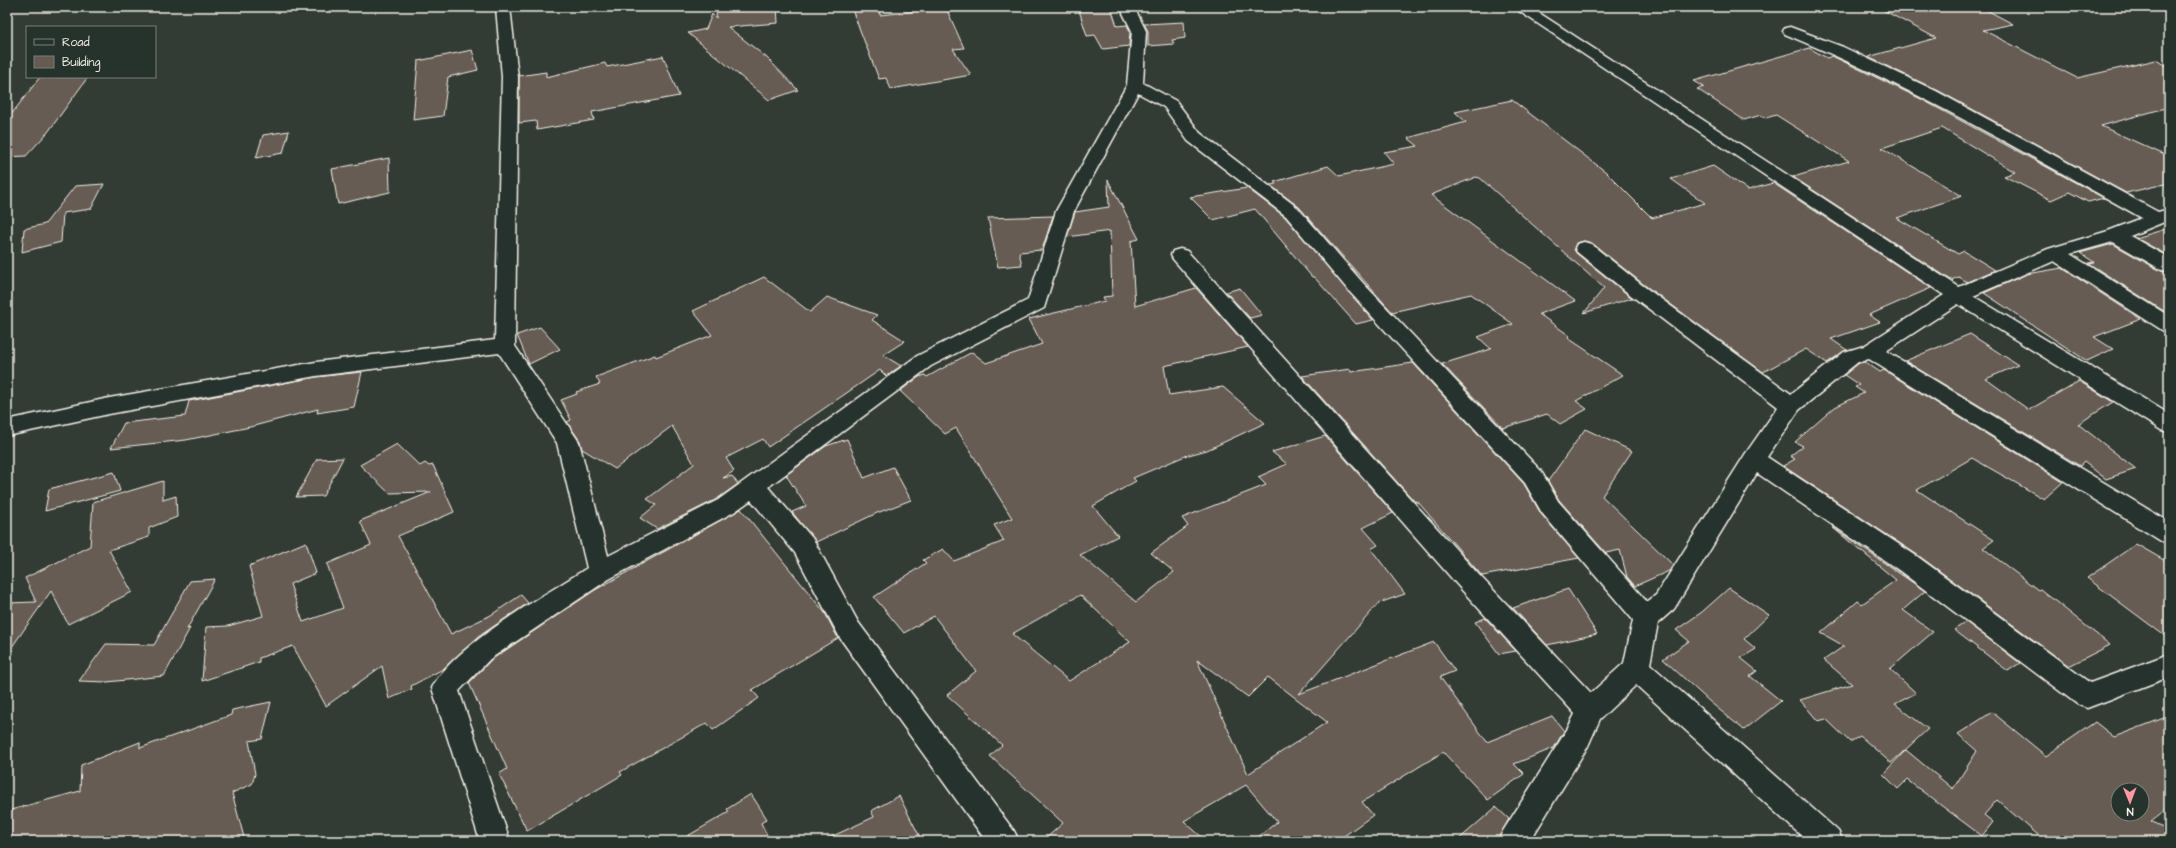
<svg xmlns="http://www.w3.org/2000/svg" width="2176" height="848" viewBox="0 0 2176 848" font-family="'Architects Daughter',sans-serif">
<rect width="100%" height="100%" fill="#333b35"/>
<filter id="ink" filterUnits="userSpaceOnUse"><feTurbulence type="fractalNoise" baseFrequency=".025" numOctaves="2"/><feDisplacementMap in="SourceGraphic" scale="8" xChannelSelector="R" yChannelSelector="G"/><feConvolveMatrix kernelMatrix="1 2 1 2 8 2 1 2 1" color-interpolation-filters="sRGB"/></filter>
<g filter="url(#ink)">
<g fill="#665b53" stroke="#f4f1e8" fill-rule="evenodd">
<path d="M 717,7 L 777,7 L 778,23 L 728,27 L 767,58 L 798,90 L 769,100 L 688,33 L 706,29 L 712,14 L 716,18 Z"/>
<path d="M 851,7 L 878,7 L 880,15 L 946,8 L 964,48 L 953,49 L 971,75 L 891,89 L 886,78 L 879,79 Z"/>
<path d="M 1078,7 L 1111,7 L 1117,26 L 1127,25 L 1130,31 L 1129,46 L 1103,49 L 1095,35 L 1087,36 Z"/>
<path d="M 1877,7 L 1981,7 L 2013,24 L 1983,30 L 2077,78 L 2156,60 L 2169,68 L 2169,107 L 2101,126 L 2169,157 L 2169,183 L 2126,193 L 1937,90 L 1868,57 L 1936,38 Z"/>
<path d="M 1184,22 L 1185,38 L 1172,40 L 1174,44 L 1148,46 L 1148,31 L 1144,24 Z"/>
<path d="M 1809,48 L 1827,58 L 1832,56 L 1921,99 L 2104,198 L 2088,202 L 2069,192 L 2051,200 L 2004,176 L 2015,172 L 1942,128 L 1882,148 L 1962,196 L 1897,218 L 1958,254 L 1964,251 L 1995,270 L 1967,282 L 1959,277 L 1951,280 L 1793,177 L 1849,161 L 1776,115 L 1766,118 L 1761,115 L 1744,120 L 1697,89 L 1704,87 L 1694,81 Z"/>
<path d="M 472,50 L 478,70 L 448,77 L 443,116 L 413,120 L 418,61 Z"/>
<path d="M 663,56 L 679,96 L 592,112 L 594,120 L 537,130 L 536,121 L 519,123 L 519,76 L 546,72 L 546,77 L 605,63 L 607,67 Z"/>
<path d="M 40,77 L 88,77 L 48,132 L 26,156 L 7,157 L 7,120 Z"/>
<path d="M 1512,100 L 1606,172 L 1652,218 L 1705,203 L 1671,179 L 1713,166 L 1748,190 L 1773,183 L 1931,288 L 1869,315 L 1880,322 L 1831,339 L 1847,350 L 1827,363 L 1806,349 L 1763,372 L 1643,284 L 1592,243 L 1584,241 L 1576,243 L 1574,249 L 1576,253 L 1632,298 L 1584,313 L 1604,288 L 1480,178 L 1476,177 L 1431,195 L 1575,301 L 1539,314 L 1570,336 L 1568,338 L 1623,375 L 1576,401 L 1587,409 L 1560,424 L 1547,414 L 1503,428 L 1442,364 L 1491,349 L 1478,337 L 1513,324 L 1471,294 L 1392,312 L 1299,207 L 1270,185 L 1276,184 L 1274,182 L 1328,166 L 1339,176 L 1394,164 L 1384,152 L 1418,146 L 1408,138 L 1466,122 L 1455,112 Z"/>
<path d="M 289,131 L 283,153 L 256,158 L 263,135 Z"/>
<path d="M 389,158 L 390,192 L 338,204 L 332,169 Z"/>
<path d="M 1108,180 L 1139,239 L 1131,241 L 1135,306 L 1196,288 L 1248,347 L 1164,366 L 1169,395 L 1223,387 L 1265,423 L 1207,450 L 1185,456 L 1133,478 L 1136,481 L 1093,506 L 1118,536 L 1080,555 L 1136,602 L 1174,572 L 1151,553 L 1188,526 L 1182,518 L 1266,485 L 1258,477 L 1287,464 L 1272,452 L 1325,436 L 1393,513 L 1363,528 L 1378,545 L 1371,549 L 1405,594 L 1379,603 L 1299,694 L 1434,642 L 1455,671 L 1440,677 L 1487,742 L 1552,716 L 1564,731 L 1554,748 L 1514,764 L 1524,774 L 1488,800 L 1443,752 L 1362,802 L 1373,815 L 1337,841 L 1253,841 L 1277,822 L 1246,785 L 1184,821 L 1206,841 L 1043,841 L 1063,823 L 990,756 L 1002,745 L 947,695 L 976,671 L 934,616 L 904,633 L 874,597 L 926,563 L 923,560 L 943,549 L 954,561 L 1004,541 L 994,525 L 1012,518 L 956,428 L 945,434 L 900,391 L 919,377 L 925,375 L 927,377 L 972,352 L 986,363 L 1042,344 L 1029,319 L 1105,301 L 1103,297 L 1112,296 L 1110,231 L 1067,237 L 1075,212 L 1109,207 ZM 1080,595 L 1130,642 L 1069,681 L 1012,634 ZM 1197,660 L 1248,697 L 1268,677 L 1327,722 L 1248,774 Z"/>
<path d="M 104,184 L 91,209 L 63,213 L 61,242 L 22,252 L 24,229 L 45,224 L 75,186 Z"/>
<path d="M 1247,188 L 1285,217 L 1373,320 L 1356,324 L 1314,277 L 1312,277 L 1255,209 L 1213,220 L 1190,197 Z"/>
<path d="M 1053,216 L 1042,250 L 1019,252 L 1022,265 L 998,267 L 988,218 Z"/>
<path d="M 2169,228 L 2169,256 L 2136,238 Z"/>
<path d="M 2113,244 L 2161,271 L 2169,273 L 2169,312 L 2167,313 L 2088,263 L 2094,262 L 2080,253 Z"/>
<path d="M 2062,268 L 2141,319 L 2094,337 L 2113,349 L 2087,361 L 1984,293 L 2027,274 Z"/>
<path d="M 764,277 L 810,312 L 827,297 L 877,315 L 872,320 L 905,341 L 883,355 L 901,366 L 886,376 L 880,370 L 768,447 L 763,439 L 726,458 L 734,471 L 723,478 L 732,476 L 738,484 L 717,499 L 657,529 L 640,518 L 656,505 L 647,499 L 694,464 L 672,426 L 615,469 L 582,449 L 580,441 L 567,422 L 571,420 L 561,400 L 577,394 L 576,392 L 600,384 L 596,377 L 655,355 L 656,357 L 712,335 L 693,311 Z"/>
<path d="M 1240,288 L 1262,315 L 1250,318 L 1226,292 Z"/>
<path d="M 540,327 L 560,349 L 529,364 L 517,335 Z"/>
<path d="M 1970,334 L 2018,365 L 1986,379 L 2029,410 L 2079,381 L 2113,402 L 2078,424 L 2136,469 L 2106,479 L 2084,462 L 2080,466 L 1905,361 Z"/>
<path d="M 1865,362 L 1880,372 L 1884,370 L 2063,482 L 2044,499 L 1972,458 L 1917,490 L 1994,540 L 1983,548 L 2038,590 L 2040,589 L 2110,645 L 2069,666 L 1919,556 L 1783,466 L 1795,459 L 1790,456 L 1803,446 L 1795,442 L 1835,407 L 1864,393 L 1855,387 L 1859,385 L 1844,375 L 1859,363 Z"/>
<path d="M 1413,363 L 1524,484 L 1541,514 L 1579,558 L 1482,576 L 1417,501 L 1415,502 L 1302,376 L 1350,369 L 1351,372 Z"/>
<path d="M 362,372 L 354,407 L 317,413 L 318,409 L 250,427 L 186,440 L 111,448 L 124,423 L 185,416 L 189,401 L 316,377 Z"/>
<path d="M 1585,429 L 1632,451 L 1602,496 L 1673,565 L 1669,571 L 1635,586 L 1627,577 L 1620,550 L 1606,553 L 1559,500 L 1548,481 Z"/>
<path d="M 847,439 L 864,478 L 893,467 L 911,500 L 877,513 L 816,542 L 792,512 L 806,506 L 786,475 L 826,446 Z"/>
<path d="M 397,444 L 420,466 L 425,463 L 429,466 L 433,465 L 454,512 L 398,536 L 451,634 L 491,615 L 521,595 L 528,603 L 478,637 L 443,669 L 411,686 L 412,689 L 389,699 L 382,666 L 326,706 L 293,646 L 259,658 L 259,662 L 202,681 L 206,627 L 228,626 L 263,616 L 249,566 L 306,542 L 316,573 L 290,584 L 303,622 L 343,608 L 327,564 L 371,545 L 360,521 L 431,492 L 389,493 L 360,465 Z"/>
<path d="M 343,458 L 323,496 L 296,497 L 317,459 Z"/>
<path d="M 114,472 L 120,491 L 45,511 L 49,489 Z"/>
<path d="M 163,481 L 163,500 L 176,496 L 177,517 L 149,528 L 149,537 L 109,550 L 132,592 L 68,624 L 51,591 L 7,654 L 7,603 L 36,602 L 25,578 L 90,546 L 93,502 Z"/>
<path d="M 741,509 L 825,613 L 838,638 L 752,690 L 759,698 L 713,730 L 707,723 L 620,772 L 622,775 L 527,831 L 499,774 L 507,769 L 469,683 L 491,660 L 595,590 Z"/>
<path d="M 1832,527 L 1925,591 L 1903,610 L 1933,632 L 1890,669 L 1916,693 L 1895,704 L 1928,729 L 1891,763 L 1860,736 L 1850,742 L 1826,719 L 1818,721 L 1800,700 L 1852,684 L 1824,660 L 1844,646 L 1821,633 L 1858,601 L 1862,604 L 1896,580 Z"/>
<path d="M 2136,544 L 2169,563 L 2169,639 L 2087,578 Z"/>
<path d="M 215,579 L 187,629 L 190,628 L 164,676 L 107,682 L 79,681 L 106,644 L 154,645 L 190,581 Z"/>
<path d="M 1729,588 L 1769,615 L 1744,639 L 1756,649 L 1741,658 L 1757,671 L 1750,676 L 1781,701 L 1744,730 L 1710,702 L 1663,659 L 1689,641 L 1676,630 L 1702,612 Z"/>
<path d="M 1568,589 L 1597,634 L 1547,645 L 1513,608 Z"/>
<path d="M 1485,618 L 1516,651 L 1499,654 L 1475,622 Z"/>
<path d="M 1966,622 L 2020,663 L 2008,671 L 1954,630 Z"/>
<path d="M 271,702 L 262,739 L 249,741 L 255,774 L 252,784 L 232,793 L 245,841 L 7,841 L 7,811 L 80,791 L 81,765 L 140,742 L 140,748 L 231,715 L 232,710 Z"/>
<path d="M 1992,712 L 2046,756 L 2095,722 L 2114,737 L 2169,716 L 2169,807 L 2151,821 L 2169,832 L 2169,841 L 2045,841 L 1997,800 L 1984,815 L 1993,822 L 1982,836 L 1907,780 L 1898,789 L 1883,774 L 1906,750 L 1953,789 L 1977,751 L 1958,734 ZM 2118,790 L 2142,790 L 2142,814 L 2118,814 Z"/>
<path d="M 751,794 L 767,819 L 761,823 L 770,841 L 679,841 L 729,812 L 727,809 Z"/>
<path d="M 899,796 L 922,841 L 822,841 L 874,817 L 871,811 Z"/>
<path d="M 1496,807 L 1509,819 L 1497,841 L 1457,841 Z"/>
</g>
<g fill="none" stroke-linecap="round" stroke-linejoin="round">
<g stroke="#f4f1e8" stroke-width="3">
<path id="street" d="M 496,7 L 510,7 L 518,77 L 515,346 L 579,442 L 608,556 L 718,500 L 917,356 L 1028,300 L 1056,211 L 1127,85 L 1132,31 L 1120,7 L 1134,7 L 1146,31 L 1143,83 L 1176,101 L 1200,133 L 1298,208 L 1362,282 L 1541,471 L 1558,501 L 1647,602 L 1656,595 L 1746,453 L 1778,407 L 1628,293 L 1577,252 L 1575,248 L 1577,244 L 1584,242 L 1591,244 L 1642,285 L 1791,394 L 1844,352 L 1864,346 L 1944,295 L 1513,7 L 1530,7 L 1959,287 L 2048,249 L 2108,231 L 2142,218 C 2025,153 1909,85 1785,34 L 1783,31 L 1785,28 L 1790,27 L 1843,47 L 1936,91 L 2158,212 L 2169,209 L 2169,220 L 2130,236 L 2169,258 L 2169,272 L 2162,270 L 2113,242 L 2070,254 L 2169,316 L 2169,332 L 2162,330 L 2054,261 L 1973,296 L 2169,414 L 2169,432 L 2161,430 L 1958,304 L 1886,351 L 2169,522 L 2169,543 L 2161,541 L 1869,359 L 1858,362 L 1799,410 L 1767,457 L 1918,557 L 2090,683 L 2169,654 L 2169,677 L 2087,708 L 2077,704 L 1900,571 L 1757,473 L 1674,609 L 1658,623 L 1650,664 L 1838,831 L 1843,841 L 1807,841 L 1636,685 L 1600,719 L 1588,746 L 1530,841 L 1498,841 L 1503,831 L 1568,728 L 1575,714 L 1461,589 L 1173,259 L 1171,255 L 1173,251 L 1180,249 L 1187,251 L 1479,575 L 1591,693 L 1624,663 L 1633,620 L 1542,513 L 1525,483 L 1348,290 L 1286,216 L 1188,141 L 1164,107 L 1138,93 L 1074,211 L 1044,308 L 931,366 L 768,487 L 813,539 L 858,622 L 1014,831 L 1019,841 L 986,841 L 840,638 L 795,553 L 751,500 L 734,512 L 609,579 L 490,659 L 459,691 L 510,841 L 480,841 L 432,688 C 452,646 546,595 587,568 L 557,443 L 499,353 L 316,376 L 109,414 L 7,436 L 7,420 L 109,398 L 316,362 L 495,340 L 502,77 Z"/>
</g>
<use href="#street" fill="#26332d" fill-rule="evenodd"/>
</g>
</g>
<rect width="2176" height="848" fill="none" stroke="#26332d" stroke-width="24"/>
<rect x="12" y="12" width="2152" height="824" fill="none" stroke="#f4f1e8" stroke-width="1.5" filter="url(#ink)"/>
<rect x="26" y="26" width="130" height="52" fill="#26332d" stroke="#787f78"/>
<rect x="34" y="39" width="20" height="6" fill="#26332d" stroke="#787f78"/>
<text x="62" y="46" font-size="12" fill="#f4f1e8">Road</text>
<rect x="34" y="56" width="20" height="12" fill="#665b53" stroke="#787f78"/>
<text x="62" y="66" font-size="12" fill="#f4f1e8">Building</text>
<g transform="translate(2130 802) rotate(179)"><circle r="19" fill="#26332d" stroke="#787f78"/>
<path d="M0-3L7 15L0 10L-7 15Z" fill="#ff9aa2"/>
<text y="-6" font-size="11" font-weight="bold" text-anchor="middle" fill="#f4f1e8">N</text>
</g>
</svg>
